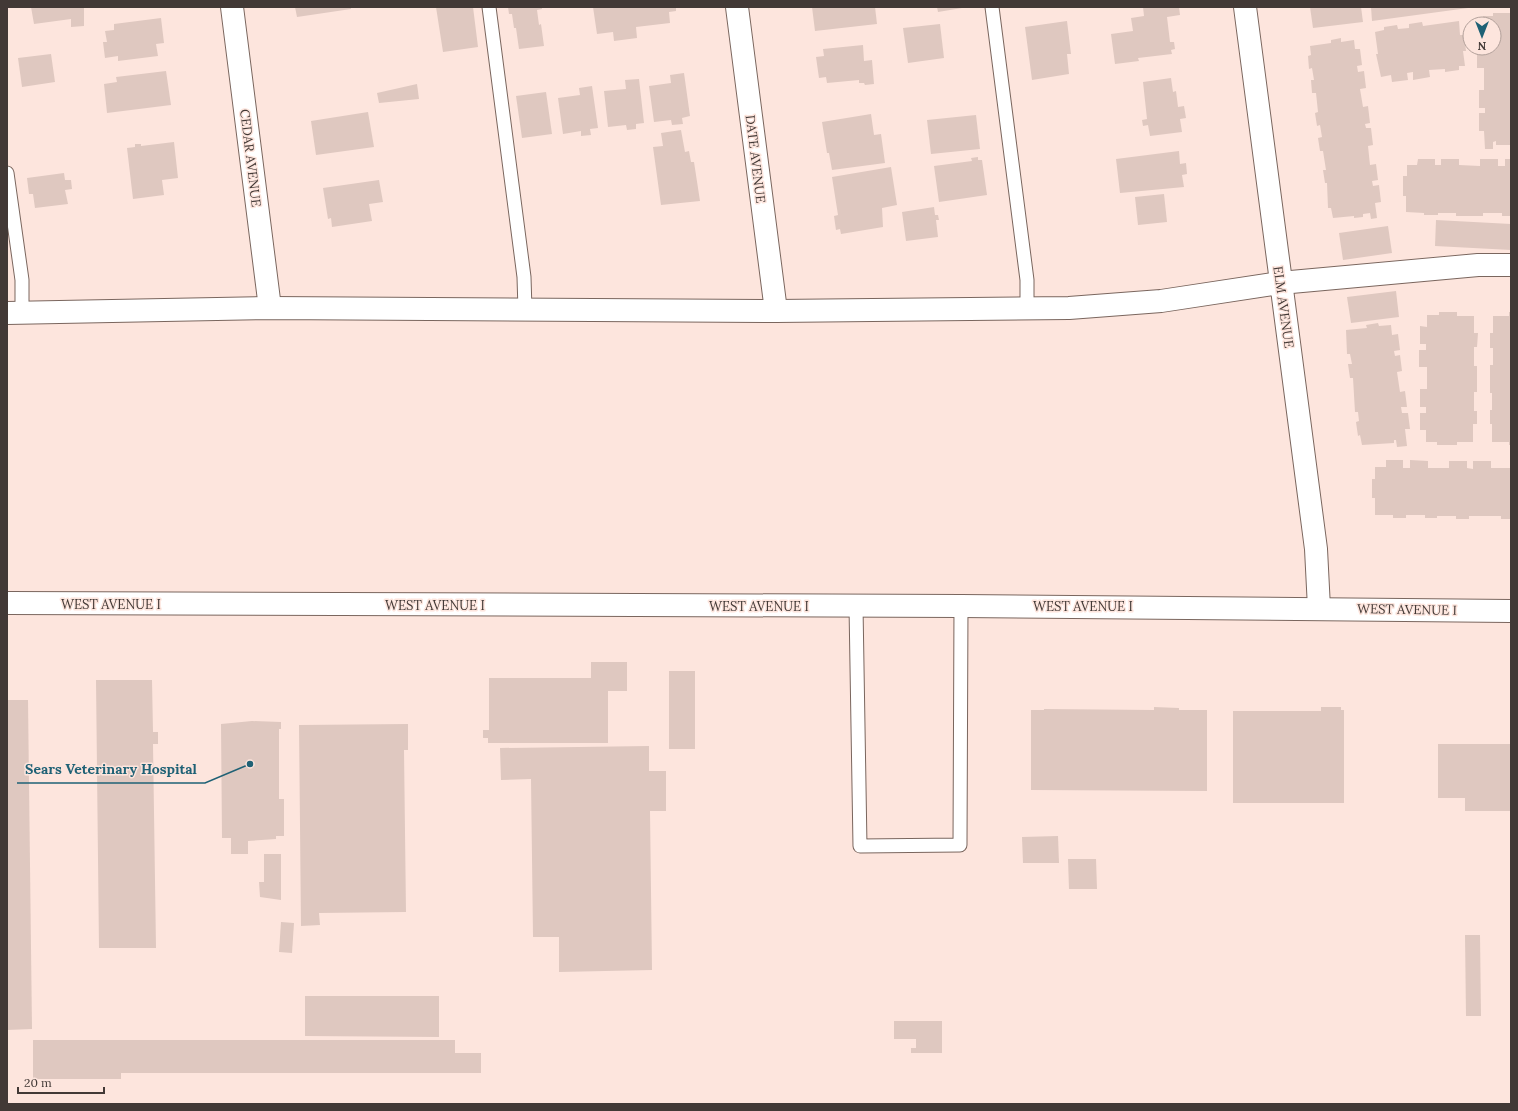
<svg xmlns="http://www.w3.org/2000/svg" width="1518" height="1111" viewBox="0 0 1518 1111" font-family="Lora,serif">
<rect width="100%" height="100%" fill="#fde5dd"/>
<g fill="#dfc8c0">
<path d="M 31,7 L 84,7 L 84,26 L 71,27 L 71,19 L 34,24 Z"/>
<path d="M 295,7 L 351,7 L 351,9 L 297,17 Z"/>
<path d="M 436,7 L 473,7 L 478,47 L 443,52 Z"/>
<path d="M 508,7 L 542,7 L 542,9 L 537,10 L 539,25 L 541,24 L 544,46 L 519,49 L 516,28 L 514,28 L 512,14 L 509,14 Z"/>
<path d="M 593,7 L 676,7 L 676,11 L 669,12 L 670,23 L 636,27 L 637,38 L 614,41 L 613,32 L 597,34 Z"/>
<path d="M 812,7 L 875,7 L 877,24 L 815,31 Z"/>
<path d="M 937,7 L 962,7 L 962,8 L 938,12 Z"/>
<path d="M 1143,7 L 1179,7 L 1180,15 L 1167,17 L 1170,42 L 1174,42 L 1175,49 L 1171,50 L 1172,54 L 1138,58 L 1139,61 L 1115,64 L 1111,34 L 1133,31 L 1131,18 L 1144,16 Z"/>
<path d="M 1310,7 L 1361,7 L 1363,22 L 1313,28 Z"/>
<path d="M 1371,7 L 1468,7 L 1468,8 L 1372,21 Z"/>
<path d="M 1493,13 L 1511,13 L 1511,145 L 1496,145 L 1496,141 L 1493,142 L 1493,149 L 1485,149 L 1484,131 L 1479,131 L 1479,113 L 1485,113 L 1485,108 L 1479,108 L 1479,90 L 1484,90 L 1484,68 L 1477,68 L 1477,50 L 1484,50 L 1484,48 L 1494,48 L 1494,24 L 1483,24 L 1483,16 L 1493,16 Z"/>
<path d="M 161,18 L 164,43 L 156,44 L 158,56 L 118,61 L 118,56 L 105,58 L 103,42 L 107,42 L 105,31 L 114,30 L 114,24 Z"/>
<path d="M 1067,21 L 1071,54 L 1067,54 L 1069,74 L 1032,80 L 1025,27 Z"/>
<path d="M 1459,21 L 1460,35 L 1464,35 L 1466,51 L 1463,51 L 1465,66 L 1459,66 L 1459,70 L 1445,72 L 1445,69 L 1429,70 L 1430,77 L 1413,80 L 1413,72 L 1407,73 L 1408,80 L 1392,82 L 1391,75 L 1381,77 L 1376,54 L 1378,54 L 1375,32 L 1384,30 L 1384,27 L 1397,25 L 1398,29 L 1409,28 L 1409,24 L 1422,22 L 1423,26 Z"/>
<path d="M 940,24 L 944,58 L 908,63 L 903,28 Z"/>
<path d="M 1341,38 L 1341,42 L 1354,40 L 1355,49 L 1360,49 L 1362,65 L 1357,66 L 1358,72 L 1364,71 L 1366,88 L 1360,89 L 1363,107 L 1368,106 L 1370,123 L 1365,124 L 1366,128 L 1371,128 L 1373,145 L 1368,146 L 1370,165 L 1376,164 L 1378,180 L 1372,181 L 1373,186 L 1379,185 L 1381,202 L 1375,203 L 1377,218 L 1371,219 L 1370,213 L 1363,214 L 1363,217 L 1354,218 L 1354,216 L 1333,218 L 1331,208 L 1328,208 L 1327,183 L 1325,183 L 1323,170 L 1326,170 L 1323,151 L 1320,151 L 1318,138 L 1322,137 L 1320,125 L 1317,126 L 1315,113 L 1318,112 L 1316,93 L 1312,93 L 1311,80 L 1314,80 L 1312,68 L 1309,69 L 1308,56 L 1311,55 L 1310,46 L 1331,43 L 1331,40 Z"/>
<path d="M 863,45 L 864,61 L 872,60 L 874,84 L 865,85 L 864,83 L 859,83 L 859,80 L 827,83 L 826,77 L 819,78 L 816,57 L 824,56 L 823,49 Z"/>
<path d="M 51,54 L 55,82 L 22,87 L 18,58 Z"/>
<path d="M 166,71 L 171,105 L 107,113 L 104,84 L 117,82 L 116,77 Z"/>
<path d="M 684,73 L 690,116 L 682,118 L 683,124 L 672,125 L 671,120 L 654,122 L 649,86 L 671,83 L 670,75 Z"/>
<path d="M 1171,78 L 1173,92 L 1176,91 L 1178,107 L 1184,106 L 1186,118 L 1180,119 L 1182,132 L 1150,136 L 1148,125 L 1143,126 L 1142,120 L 1147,119 L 1143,82 Z"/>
<path d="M 639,79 L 644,123 L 636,124 L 636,129 L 627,130 L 626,125 L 608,127 L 604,91 L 626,89 L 625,80 Z"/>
<path d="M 417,84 L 419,99 L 379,103 L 377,93 Z"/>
<path d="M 592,86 L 598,128 L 590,129 L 591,135 L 581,136 L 581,131 L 563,134 L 558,98 L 580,95 L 579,88 Z"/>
<path d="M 546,92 L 552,134 L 522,138 L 516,96 Z"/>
<path d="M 368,112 L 374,147 L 316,155 L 311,121 Z"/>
<path d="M 871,114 L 874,135 L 881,134 L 885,163 L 832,170 L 829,153 L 827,153 L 822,122 Z"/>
<path d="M 976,115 L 980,149 L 931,154 L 927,120 Z"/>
<path d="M 681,130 L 685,152 L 689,151 L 691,162 L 694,162 L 700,201 L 661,205 L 653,147 L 663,146 L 661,133 Z"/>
<path d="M 174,142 L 178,178 L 162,180 L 164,195 L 133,199 L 127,148 L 135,147 L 135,144 L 141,144 L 141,146 Z"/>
<path d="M 1179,151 L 1180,164 L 1186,163 L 1187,174 L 1182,175 L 1184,187 L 1120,193 L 1116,159 Z"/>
<path d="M 978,157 L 978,160 L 982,160 L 987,195 L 939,202 L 934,166 L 972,161 L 971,158 Z"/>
<path d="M 1418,159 L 1435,159 L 1435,165 L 1441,165 L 1441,159 L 1459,159 L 1459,165 L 1480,166 L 1480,159 L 1498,159 L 1498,166 L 1505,166 L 1505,159 L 1511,159 L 1511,216 L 1502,216 L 1502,213 L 1483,213 L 1483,216 L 1456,216 L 1456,213 L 1438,213 L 1438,215 L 1424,215 L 1424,213 L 1406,212 L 1406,196 L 1403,196 L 1403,176 L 1407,176 L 1407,165 L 1417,165 Z"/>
<path d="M 891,167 L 897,205 L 882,208 L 883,227 L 841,234 L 840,229 L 836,230 L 834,216 L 838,215 L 832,177 Z"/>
<path d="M 64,173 L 65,180 L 71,180 L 72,189 L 65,190 L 68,204 L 35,208 L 33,194 L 29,194 L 27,178 Z"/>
<path d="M 379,180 L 383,202 L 369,204 L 372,221 L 332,227 L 331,218 L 328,219 L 323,188 Z"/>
<path d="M 1164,194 L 1167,222 L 1138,225 L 1135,197 Z"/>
<path d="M 934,207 L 935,215 L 938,215 L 939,220 L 936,220 L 938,237 L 906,241 L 902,212 Z"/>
<path d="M 1436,220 L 1511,224 L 1511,250 L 1435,246 Z"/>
<path d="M 1388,226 L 1392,253 L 1343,260 L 1339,233 Z"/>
<path d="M 1396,291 L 1399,317 L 1351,323 L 1347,297 Z"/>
<path d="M 1439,312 L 1457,312 L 1457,316 L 1474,316 L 1474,333 L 1478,333 L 1477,347 L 1474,347 L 1474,366 L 1477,366 L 1477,392 L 1474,392 L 1474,411 L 1477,411 L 1477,424 L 1473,424 L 1473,442 L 1457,442 L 1457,445 L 1437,445 L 1437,442 L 1426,442 L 1426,430 L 1420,430 L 1420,413 L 1426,413 L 1426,407 L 1420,407 L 1420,389 L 1427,389 L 1427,367 L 1419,367 L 1419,350 L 1426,350 L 1426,344 L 1420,344 L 1420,326 L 1427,327 L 1427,315 L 1439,315 Z"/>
<path d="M 1509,312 L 1511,312 L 1511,445 L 1509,445 L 1509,442 L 1492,442 L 1492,424 L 1490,424 L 1490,410 L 1492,410 L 1492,393 L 1490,393 L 1490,365 L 1493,365 L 1493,348 L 1490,348 L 1490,333 L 1493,333 L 1493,316 L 1509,316 Z"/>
<path d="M 1378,323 L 1379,326 L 1391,325 L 1392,335 L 1398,334 L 1400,350 L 1394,351 L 1395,356 L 1400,355 L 1402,371 L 1397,372 L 1400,392 L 1405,391 L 1407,407 L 1401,407 L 1402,413 L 1408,413 L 1410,429 L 1405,429 L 1407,446 L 1397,447 L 1396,440 L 1394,440 L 1394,443 L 1362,445 L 1360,435 L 1358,436 L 1356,422 L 1359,421 L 1358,412 L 1355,412 L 1353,378 L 1350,378 L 1348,364 L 1352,364 L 1350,354 L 1347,354 L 1346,330 L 1367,328 L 1366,325 Z"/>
<path d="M 1386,460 L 1403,460 L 1403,468 L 1410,468 L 1410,460 L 1428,461 L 1428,468 L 1449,468 L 1449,461 L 1467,461 L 1467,468 L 1473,469 L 1473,461 L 1491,461 L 1491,468 L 1511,468 L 1511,519 L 1501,519 L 1501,516 L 1469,516 L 1469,519 L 1456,519 L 1456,516 L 1437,516 L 1437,518 L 1425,518 L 1425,515 L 1406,515 L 1406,518 L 1393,518 L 1393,515 L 1375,515 L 1375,498 L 1372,498 L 1372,479 L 1375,479 L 1375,467 L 1386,467 Z"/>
<path d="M 591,662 L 627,662 L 627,691 L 608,691 L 608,743 L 488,743 L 488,738 L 483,738 L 483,730 L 489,730 L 489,678 L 591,678 Z"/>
<rect x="669" y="671" width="26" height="78"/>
<path d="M 96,680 L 152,680 L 153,732 L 158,732 L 158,744 L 153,744 L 156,948 L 99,948 Z"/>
<path d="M 7,700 L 28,700 L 32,1029 L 7,1030 Z"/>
<path d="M 1154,707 L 1179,708 L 1179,710 L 1207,710 L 1207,791 L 1031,790 L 1031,710 L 1044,710 L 1044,709 L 1154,710 Z"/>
<path d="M 1321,707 L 1341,707 L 1341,710 L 1344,710 L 1344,803 L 1233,803 L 1233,711 L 1321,711 Z"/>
<path d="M 252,721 L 281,722 L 281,729 L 279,729 L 279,799 L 284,799 L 284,836 L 276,836 L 276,839 L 248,841 L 248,854 L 231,854 L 231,838 L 222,838 L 221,724 Z"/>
<path d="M 408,724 L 408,750 L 404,750 L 406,912 L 319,913 L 320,925 L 301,926 L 299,725 Z"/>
<path d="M 1438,744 L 1511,744 L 1511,811 L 1465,811 L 1465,798 L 1438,798 Z"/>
<path d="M 649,746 L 649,771 L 666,771 L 666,811 L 650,811 L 652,970 L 559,972 L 559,937 L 533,937 L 531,779 L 501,780 L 500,748 Z"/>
<path d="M 1058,836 L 1059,863 L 1023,863 L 1022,837 Z"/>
<path d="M 264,854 L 281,854 L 281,900 L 260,897 L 259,882 L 264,882 Z"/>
<path d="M 1068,859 L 1096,859 L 1097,889 L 1069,889 Z"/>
<path d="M 281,922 L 294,923 L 292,953 L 279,952 Z"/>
<path d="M 1465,935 L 1480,935 L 1481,1016 L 1466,1016 Z"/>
<path d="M 305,996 L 439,996 L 439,1037 L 305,1036 Z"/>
<path d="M 894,1021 L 942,1021 L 942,1053 L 911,1053 L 911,1048 L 916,1048 L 916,1039 L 894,1039 Z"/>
<path d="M 33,1040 L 455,1040 L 455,1053 L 481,1053 L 481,1073 L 121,1073 L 121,1079 L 33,1079 Z"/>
</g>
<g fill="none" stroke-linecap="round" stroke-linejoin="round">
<g stroke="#7a665e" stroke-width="15">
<g id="service">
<path d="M 489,7 L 524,277 L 525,310"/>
<path d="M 992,7 L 1027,280 L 1027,308"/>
<path d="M 7,173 L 22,280 L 22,313"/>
<path d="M 856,606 L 860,846 L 960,845 L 961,606"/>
</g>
</g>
<g stroke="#7a665e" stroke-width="24">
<g id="minor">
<path d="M 232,7 L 270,308"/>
<path d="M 737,7 L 776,311"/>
<path d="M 1245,7 L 1316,549 L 1319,608"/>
<path d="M 7,313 L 270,308 L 776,311 L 1069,308 L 1161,301 L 1280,283 L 1478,265 L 1511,265"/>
</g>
</g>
<g stroke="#7a665e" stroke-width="24">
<path id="primary" d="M 7,603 L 961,606 L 1511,611"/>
</g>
<use href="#service" stroke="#fff" stroke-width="13"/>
<use href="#minor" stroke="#fff" stroke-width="22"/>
<use href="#primary" stroke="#fff" stroke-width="22"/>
</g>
<g text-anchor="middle" stroke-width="3" stroke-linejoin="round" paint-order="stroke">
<g font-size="13" fill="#423936" stroke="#fde5dd">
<text transform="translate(251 158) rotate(83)" y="5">CEDAR AVENUE</text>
<text transform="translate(756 159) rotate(83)" y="5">DATE AVENUE</text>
<text transform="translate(1284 307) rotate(82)" y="5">ELM AVENUE</text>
<text x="111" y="609">WEST AVENUE I</text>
<text x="435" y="610">WEST AVENUE I</text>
<text x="759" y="611">WEST AVENUE I</text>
<text x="1083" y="611">WEST AVENUE I</text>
<text transform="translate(1407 609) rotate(1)" y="5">WEST AVENUE I</text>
</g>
</g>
<path fill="none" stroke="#1f6175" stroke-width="1.5" d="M250 764L205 783H17"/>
<circle fill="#1f6175" stroke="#fde5dd" stroke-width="1.5" cx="250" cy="764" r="4"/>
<g font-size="14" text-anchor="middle" font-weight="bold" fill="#1f6175" stroke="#fde5dd" stroke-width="3" stroke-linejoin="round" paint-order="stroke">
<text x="111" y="774">Sears Veterinary Hospital</text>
</g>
<rect width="1518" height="1111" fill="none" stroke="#423936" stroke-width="16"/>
<g transform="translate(1482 36) rotate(180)"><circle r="19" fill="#fde5dd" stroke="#b2a09a"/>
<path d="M0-3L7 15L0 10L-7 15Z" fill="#1f6175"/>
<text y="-6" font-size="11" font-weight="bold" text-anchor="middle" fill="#423936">N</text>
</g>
<path d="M18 1087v6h86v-6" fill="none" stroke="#423936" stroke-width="2"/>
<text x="24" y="1087" font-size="12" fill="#423936" stroke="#fde5dd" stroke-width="3" paint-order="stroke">20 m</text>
</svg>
